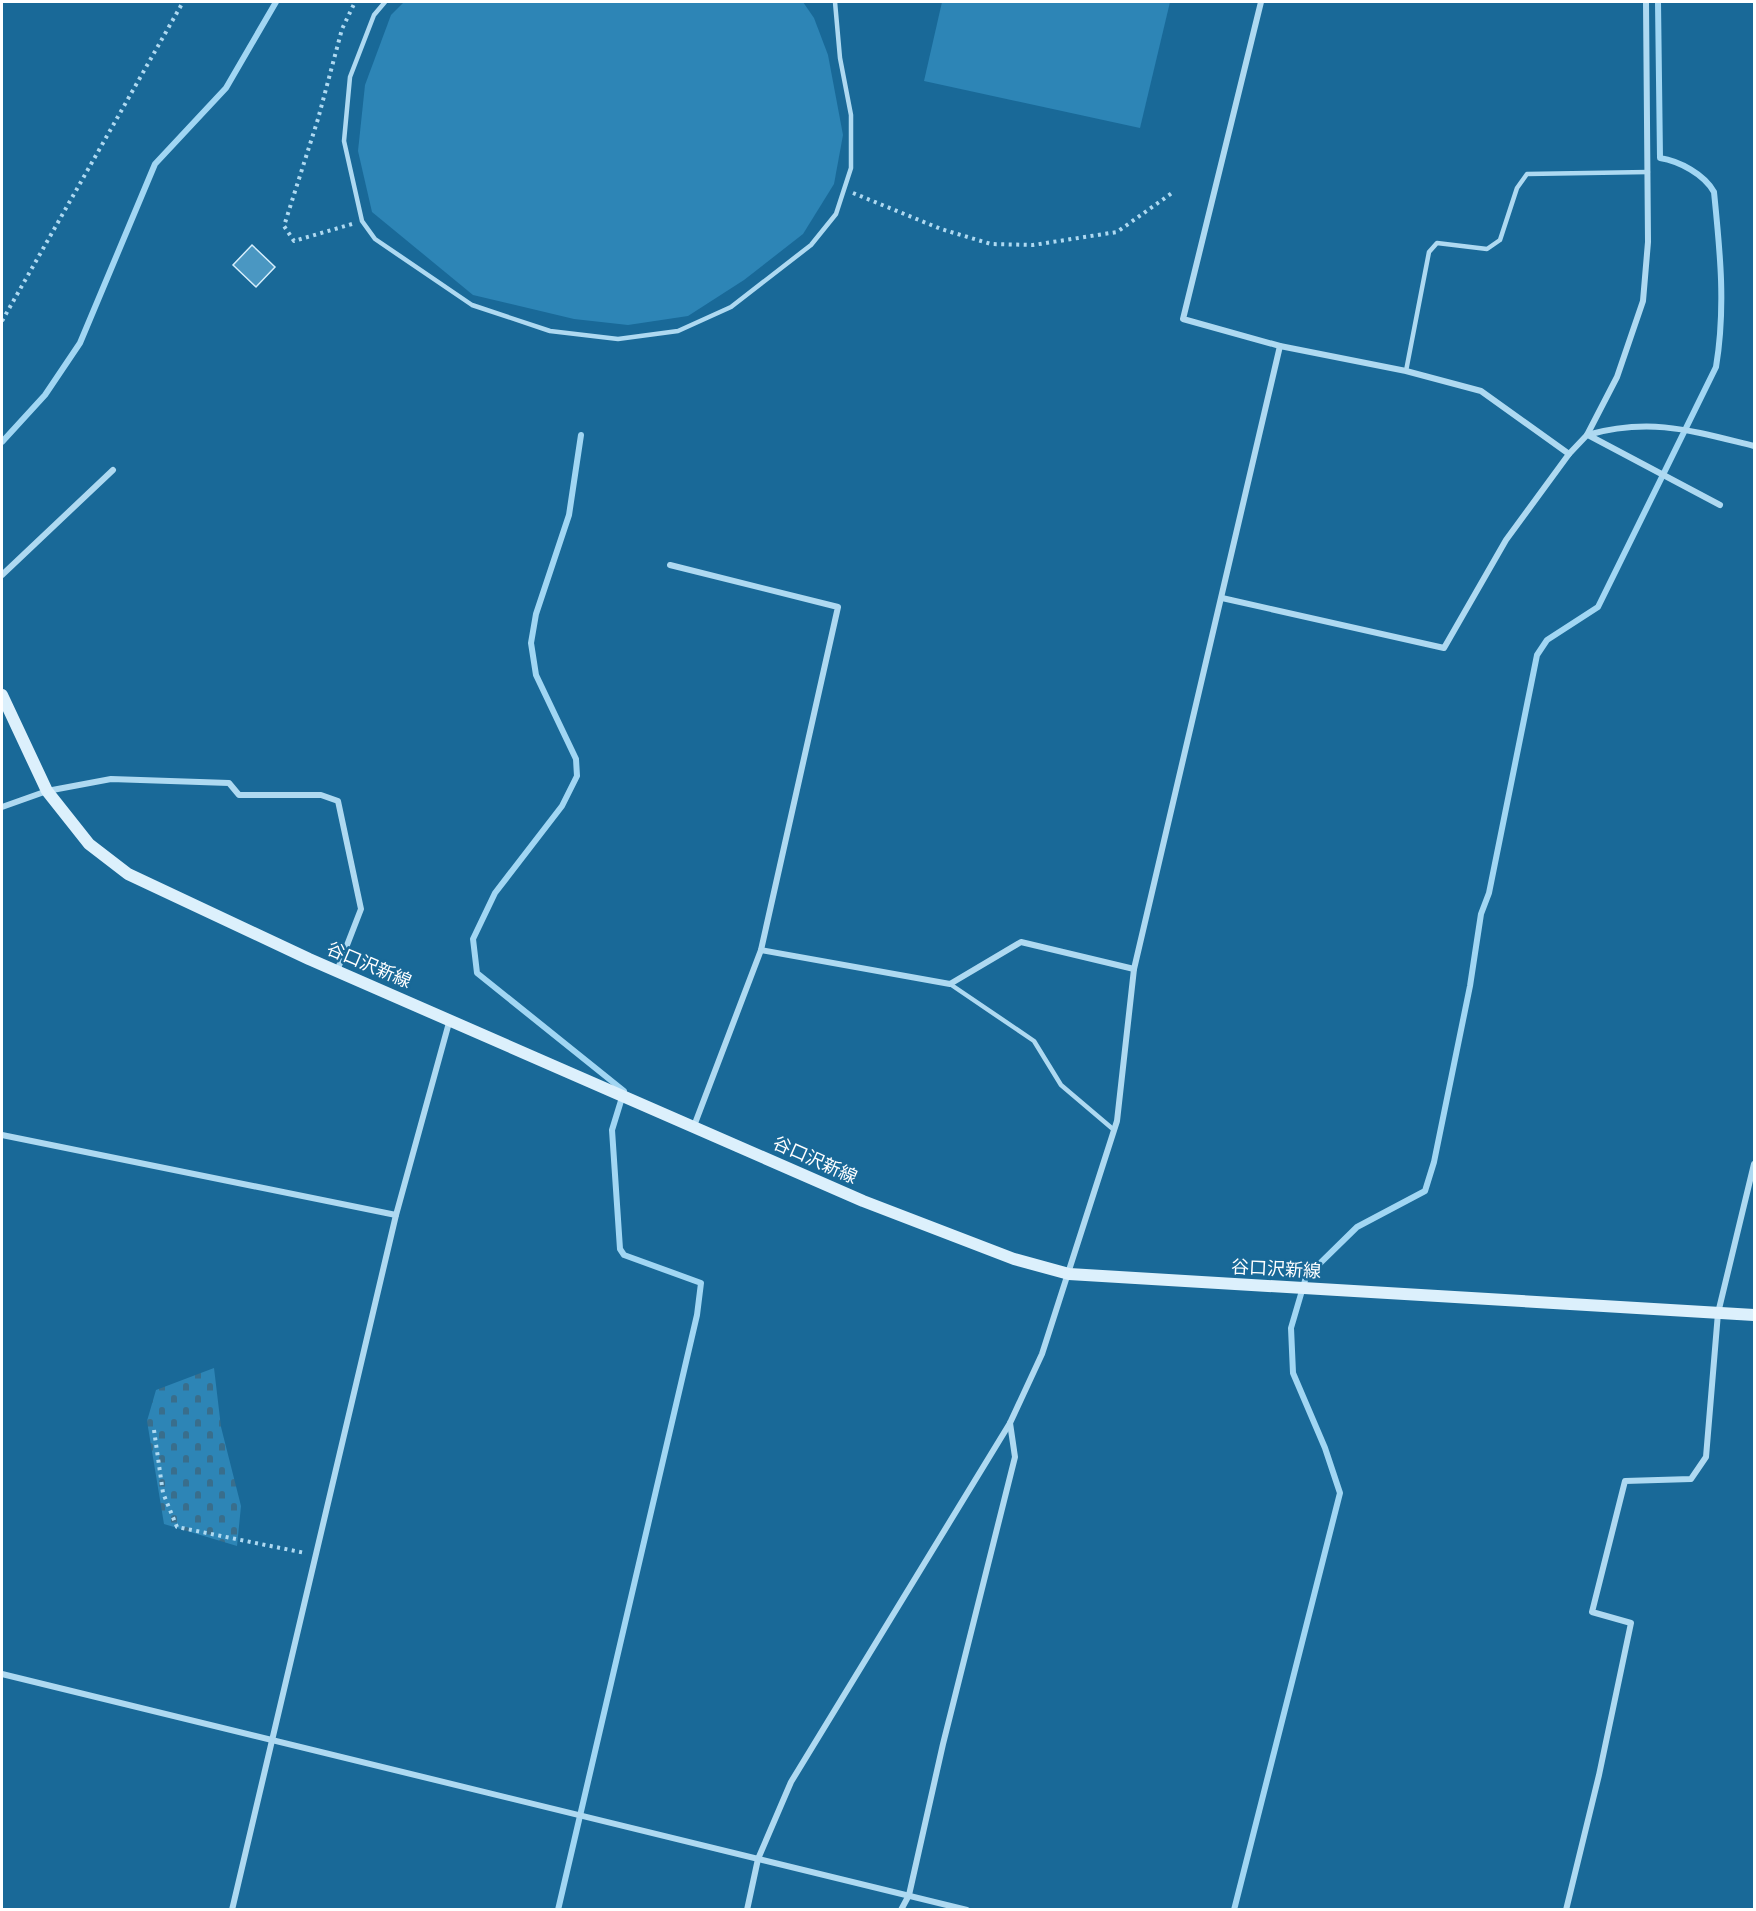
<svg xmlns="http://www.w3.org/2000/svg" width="1756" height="1911" viewBox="0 0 1756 1911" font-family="'Fira Sans','Noto Sans JP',sans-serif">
<defs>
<pattern id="cemetery-stones" width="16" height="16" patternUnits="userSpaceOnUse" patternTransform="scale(1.5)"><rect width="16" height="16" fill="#2d85b6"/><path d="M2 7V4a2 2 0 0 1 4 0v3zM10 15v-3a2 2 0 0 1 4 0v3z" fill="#396e8c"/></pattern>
</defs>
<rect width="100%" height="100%" fill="#196998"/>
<path fill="url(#cemetery-stones)" d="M 214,1368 L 221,1427 L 241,1506 L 237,1546 L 164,1524 L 147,1421 L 156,1390 Z"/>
<g fill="#2d85b6">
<path d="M 404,2 L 803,2 L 814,18 L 828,55 L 843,135 L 834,184 L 803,234 L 744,280 L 688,316 L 628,325 L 574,319 L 473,295 L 372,212 L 358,151 L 365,85 L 391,15 Z"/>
<path d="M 942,2 L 1170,2 L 1140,128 L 924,81 Z"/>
</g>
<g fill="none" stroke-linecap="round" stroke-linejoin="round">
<g stroke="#a1d6f3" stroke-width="6">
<path d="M 2,442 L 45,395 L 80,343 L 155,164 L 226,88 L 276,2"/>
<path d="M 558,1910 L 697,1315 L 701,1283 L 624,1255 L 620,1249 L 612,1130 L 624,1091 L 477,973 L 473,939 L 495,893 L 562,806 L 577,776 L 576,759 L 536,675 L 531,643 L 536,614 L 569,515 L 581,435"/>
<path d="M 1234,1910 L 1340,1493 L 1325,1448 L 1293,1373 L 1291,1328 L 1306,1277 L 1357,1227 L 1425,1191 L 1434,1162 L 1470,986 L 1481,914 L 1489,893 L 1537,655 L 1547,640 L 1598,607 L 1716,367 C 1726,307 1720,251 1714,192 C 1704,174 1679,161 1660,158 L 1658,2"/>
</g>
</g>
<path fill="#4a97c2" stroke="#d5eefc" stroke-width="1.5" d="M 252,245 L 275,267 L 256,287 L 233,265 Z"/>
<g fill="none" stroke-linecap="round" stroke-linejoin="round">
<g stroke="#aed9f1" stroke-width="4" stroke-dasharray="3 4.5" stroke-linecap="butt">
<path d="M 853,193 L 941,229 L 991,244 L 1033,245 L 1117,232 L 1172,193"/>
<path d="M 352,224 L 294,241 L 284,226 L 318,119 L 342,29 L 355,2"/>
<path d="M 2,321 L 183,2"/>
<path d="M 154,1430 L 163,1493 L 177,1527 L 305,1553"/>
</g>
<g stroke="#aed9f1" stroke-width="4.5">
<path d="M 385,2 L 374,15 L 350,77 L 344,141 L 362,221 L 375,239 L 472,305 L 550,331 L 618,339 L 678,331 L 731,307 L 811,245 L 836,214 L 851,168 L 851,115 L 840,58 L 835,2"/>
<path d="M 1406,371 L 1429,252 L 1437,243 L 1487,249 L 1500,240 L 1517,188 L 1527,174 L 1648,172"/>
<path d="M 950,984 L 1034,1041 L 1061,1085 L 1114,1130"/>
</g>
<g stroke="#aed9f1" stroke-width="6">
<path d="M 1261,2 L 1183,319 L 1280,346 L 1406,371 L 1481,391 L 1569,454"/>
<path d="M 1587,435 C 1651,417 1693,431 1754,446"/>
<path d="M 1588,435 L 1720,505"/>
<path d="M 670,565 L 838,607 L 761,950 L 694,1126"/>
<path d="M 2,575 L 113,470"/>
<path d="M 1222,598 L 1444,648 L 1506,540 L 1569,454 L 1587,435 L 1617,377 L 1643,301 L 1648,242 L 1646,2"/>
<path d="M 2,807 L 47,791 L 111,779 L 229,783 L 239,795 L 321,795 L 338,801 L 361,909 L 337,971"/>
<path d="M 761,950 L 950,984 L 1021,942 L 1134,969"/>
<path d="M 2,1135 L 396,1215"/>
<path d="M 2,1674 L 967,1910"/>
<path d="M 232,1910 L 396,1215 L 450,1019"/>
<path d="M 747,1910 L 758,1859 L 791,1782 L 1010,1423 L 1042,1354 L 1117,1121 L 1134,969 L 1280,346"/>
<path d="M 901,1910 L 909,1895 L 943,1744 L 1015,1457 L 1010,1423"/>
<path d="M 1566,1910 L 1599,1775 L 1631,1623 L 1592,1612 L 1625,1481 L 1691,1479 L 1706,1457 L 1718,1313 L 1754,1164"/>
</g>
<path stroke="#dcf0fc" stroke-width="12" d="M 2,695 L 47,791 L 89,844 L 128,874 L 309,959 L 863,1201 L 1014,1259 L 1069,1274 L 1754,1315"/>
</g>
<g text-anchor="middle" stroke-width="5" stroke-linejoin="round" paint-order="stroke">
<g font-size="18" fill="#fff" stroke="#196998">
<text transform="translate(369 965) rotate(23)" y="6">谷口沢新線</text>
<text transform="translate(815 1160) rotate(24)" y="6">谷口沢新線</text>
<text transform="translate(1276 1269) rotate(3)" y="6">谷口沢新線</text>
</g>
</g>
<rect width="1756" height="1911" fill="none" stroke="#ffffff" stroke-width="6"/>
</svg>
